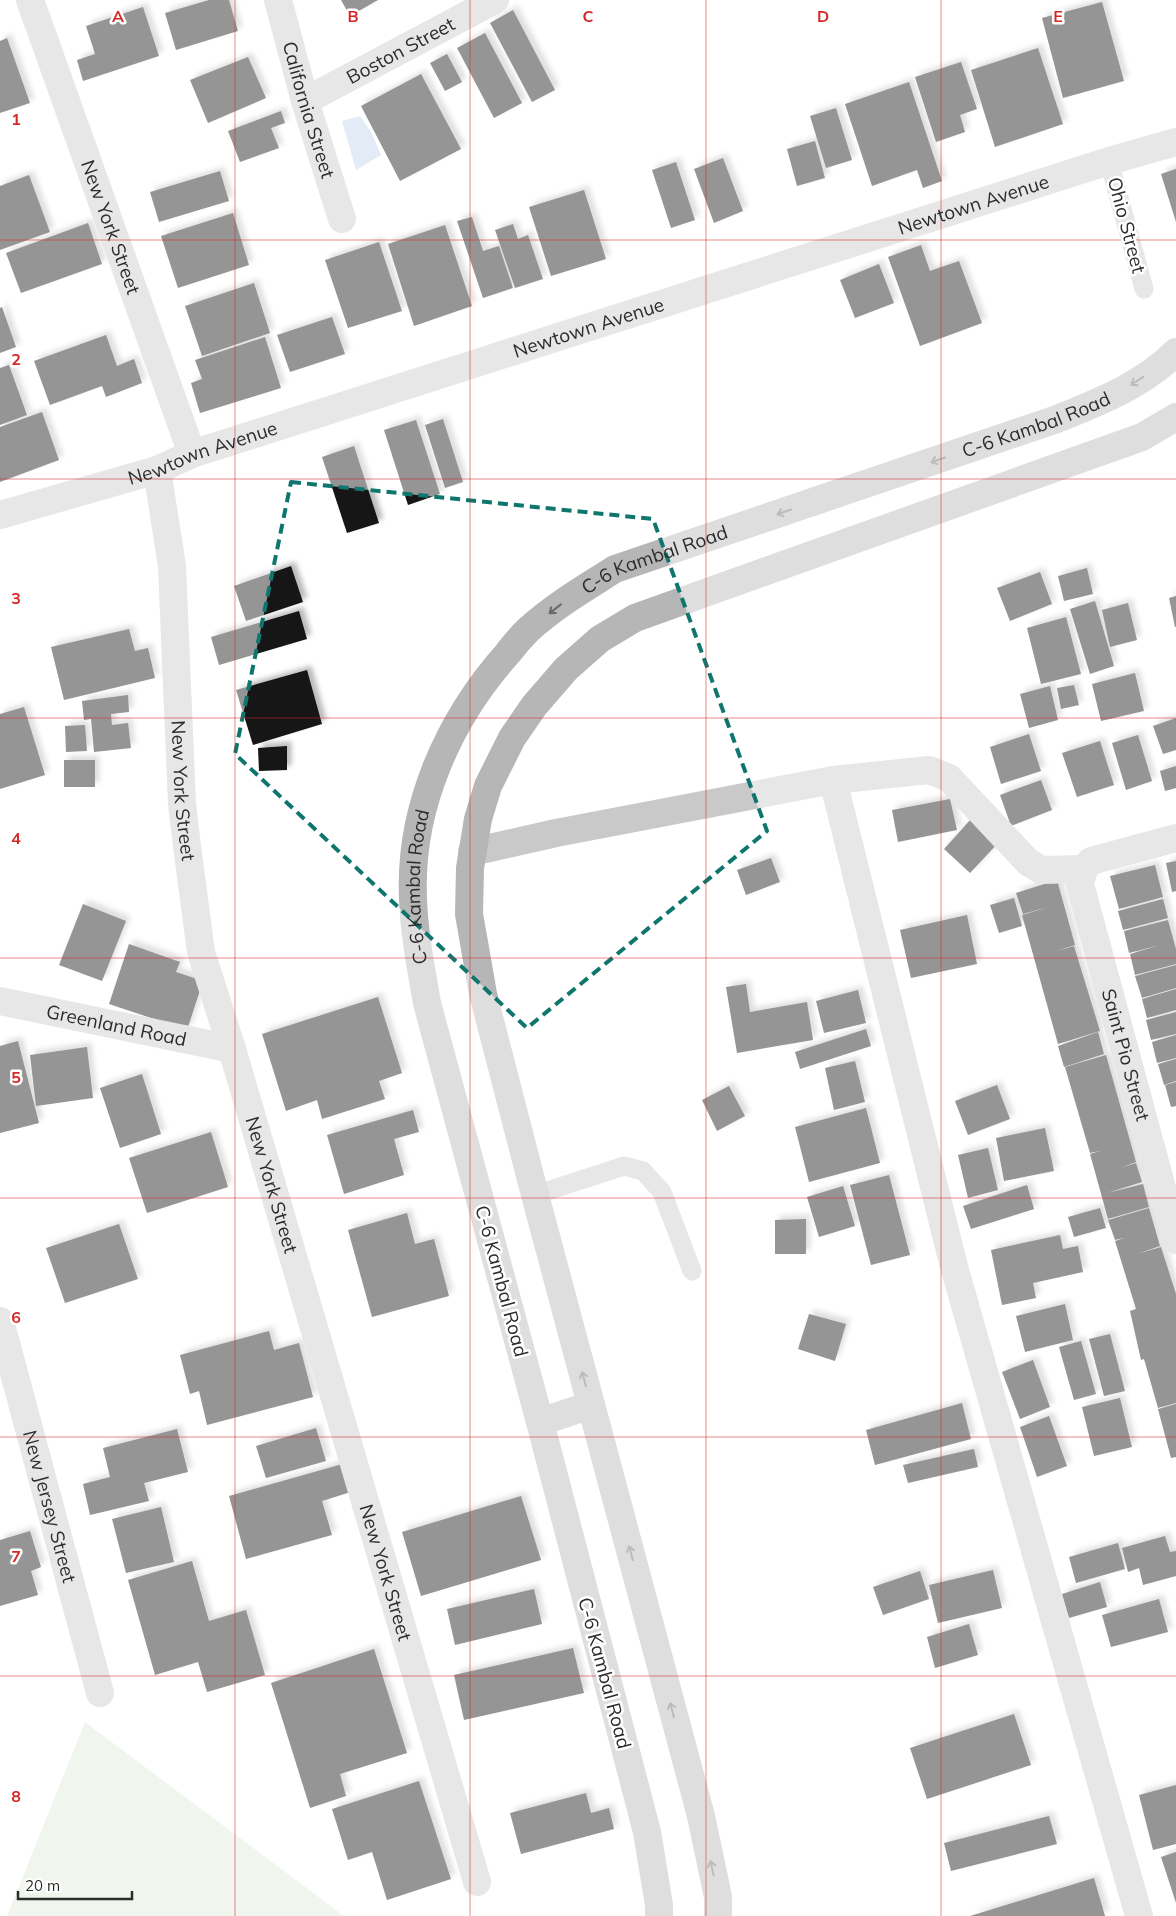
<svg xmlns="http://www.w3.org/2000/svg" width="1176" height="1916" viewBox="0 0 1176 1916" font-family="Mulish,sans-serif">
<defs>
<filter id="shadow"><feDropShadow dx="4.5" dy="-4.5" stdDeviation="2.5" flood-color="#0004"/></filter>
</defs>
<rect width="100%" height="100%" fill="#fff"/>
<path fill="#deebd8" d="M 85,1722 L 344,1916 L 7,1916 Z"/>
<path fill="#c2d2ed" d="M 360,116 L 371,132 L 381,155 L 356,170 L 342,121 Z"/>
<g fill="#131313" filter="url(#shadow)">
<path d="M 209,0 L 229,0 L 238,31 L 176,50 L 165,13 Z"/>
<path d="M 341,0 L 378,0 L 350,16 Z"/>
<path d="M 1102,2 L 1124,81 L 1063,98 L 1042,18 Z"/>
<path d="M 143,7 L 159,56 L 83,81 L 77,60 L 95,54 L 86,26 Z"/>
<path d="M 513,10 L 555,90 L 532,102 L 490,23 Z"/>
<path d="M 485,33 L 522,103 L 494,118 L 457,48 Z"/>
<path d="M 7,38 L 30,103 L 0,113 L 0,41 Z"/>
<path d="M 1038,48 L 1063,124 L 995,147 L 971,70 Z"/>
<path d="M 447,54 L 462,82 L 445,91 L 430,63 Z"/>
<path d="M 248,57 L 266,98 L 208,123 L 190,80 Z"/>
<path d="M 961,62 L 977,109 L 960,115 L 965,132 L 936,142 L 915,77 Z"/>
<path d="M 421,74 L 461,149 L 400,181 L 361,106 Z"/>
<path d="M 909,82 L 942,181 L 923,188 L 917,170 L 872,186 L 845,104 Z"/>
<path d="M 836,108 L 852,160 L 826,168 L 810,116 Z"/>
<path d="M 281,111 L 285,123 L 271,128 L 279,148 L 240,162 L 228,131 Z"/>
<path d="M 815,141 L 825,178 L 797,186 L 787,149 Z"/>
<path d="M 723,158 L 743,211 L 714,223 L 694,169 Z"/>
<path d="M 676,162 L 695,220 L 671,228 L 652,170 Z"/>
<path d="M 1176,169 L 1176,222 L 1161,174 Z"/>
<path d="M 220,171 L 229,201 L 159,222 L 150,192 Z"/>
<path d="M 29,175 L 50,232 L 0,250 L 0,186 Z"/>
<path d="M 584,190 L 606,259 L 551,276 L 529,207 Z"/>
<path d="M 233,213 L 249,265 L 178,288 L 161,236 Z"/>
<path d="M 472,217 L 483,251 L 499,246 L 513,288 L 483,298 L 457,221 Z"/>
<path d="M 88,223 L 102,264 L 21,293 L 6,253 Z"/>
<path d="M 513,224 L 518,239 L 528,235 L 543,279 L 515,288 L 495,230 Z"/>
<path d="M 445,225 L 472,306 L 414,326 L 388,244 Z"/>
<path d="M 379,242 L 402,311 L 348,328 L 325,260 Z"/>
<path d="M 921,245 L 930,271 L 959,261 L 982,323 L 920,346 L 888,257 Z"/>
<path d="M 879,264 L 894,303 L 855,318 L 840,280 Z"/>
<path d="M 254,283 L 270,333 L 202,356 L 185,306 Z"/>
<path d="M 2,307 L 16,347 L 0,353 L 0,308 Z"/>
<path d="M 332,317 L 345,354 L 290,372 L 277,335 Z"/>
<path d="M 106,335 L 117,366 L 134,359 L 142,383 L 106,397 L 102,386 L 50,405 L 34,361 Z"/>
<path d="M 265,337 L 281,388 L 200,413 L 191,383 L 202,379 L 195,360 Z"/>
<path d="M 9,365 L 27,415 L 0,425 L 0,368 Z"/>
<path d="M 42,412 L 59,460 L 0,482 L 0,427 Z"/>
<path d="M 443,419 L 463,482 L 445,488 L 425,425 Z"/>
<path d="M 416,420 L 440,494 L 408,505 L 384,430 Z"/>
<path d="M 354,446 L 379,523 L 347,533 L 322,457 Z"/>
<path d="M 291,566 L 303,602 L 246,621 L 234,586 Z"/>
<path d="M 1087,568 L 1093,594 L 1064,601 L 1058,576 Z"/>
<path d="M 1040,572 L 1052,604 L 1010,621 L 997,588 Z"/>
<path d="M 1176,596 L 1176,627 L 1175,627 L 1169,598 Z"/>
<path d="M 1095,601 L 1114,666 L 1090,674 L 1070,609 Z"/>
<path d="M 1128,603 L 1137,640 L 1110,647 L 1102,610 Z"/>
<path d="M 299,611 L 307,639 L 219,665 L 211,637 Z"/>
<path d="M 1066,617 L 1081,674 L 1041,684 L 1027,628 Z"/>
<path d="M 129,629 L 135,651 L 148,648 L 155,678 L 64,700 L 51,647 Z"/>
<path d="M 307,670 L 322,724 L 253,745 L 236,690 Z"/>
<path d="M 1135,673 L 1144,711 L 1101,721 L 1092,684 Z"/>
<path d="M 1074,685 L 1079,705 L 1061,709 L 1057,688 Z"/>
<path d="M 1050,686 L 1058,720 L 1029,728 L 1020,694 Z"/>
<path d="M 128,695 L 129,712 L 111,714 L 112,725 L 128,723 L 131,748 L 94,752 L 91,719 L 84,720 L 82,701 Z"/>
<path d="M 24,707 L 45,775 L 0,789 L 0,714 Z"/>
<path d="M 1176,718 L 1176,750 L 1163,754 L 1153,726 Z"/>
<path d="M 85,725 L 87,751 L 66,752 L 65,726 Z"/>
<path d="M 1029,734 L 1041,771 L 1001,784 L 990,747 Z"/>
<path d="M 1138,735 L 1152,781 L 1126,790 L 1112,743 Z"/>
<path d="M 1100,741 L 1114,785 L 1077,797 L 1062,753 Z"/>
<path d="M 287,746 L 287,770 L 259,771 L 258,748 Z"/>
<rect x="64" y="760" width="31" height="27"/>
<path d="M 1176,766 L 1176,788 L 1165,791 L 1160,771 Z"/>
<path d="M 1041,780 L 1052,810 L 1011,826 L 1000,795 Z"/>
<path d="M 950,799 L 957,830 L 898,842 L 892,810 Z"/>
<path d="M 972,818 L 999,842 L 970,873 L 944,849 Z"/>
<path d="M 771,858 L 780,882 L 746,895 L 737,870 Z"/>
<path d="M 1176,861 L 1176,891 L 1172,892 L 1166,863 Z"/>
<path d="M 1155,865 L 1163,897 L 1119,909 L 1110,876 Z"/>
<path d="M 1057,880 L 1075,945 L 1053,952 L 1074,946 L 1100,1031 L 1058,1044 L 1022,915 L 1052,906 L 1023,914 L 1016,893 Z"/>
<path d="M 1014,898 L 1022,926 L 999,933 L 990,905 Z"/>
<path d="M 1163,899 L 1168,918 L 1123,930 L 1118,911 Z"/>
<path d="M 83,904 L 126,921 L 102,981 L 59,965 Z"/>
<path d="M 967,915 L 977,964 L 911,978 L 900,930 Z"/>
<path d="M 1168,920 L 1176,949 L 1176,964 L 1135,975 L 1130,954 L 1160,945 L 1129,953 L 1124,931 Z"/>
<path d="M 129,944 L 180,962 L 176,972 L 203,981 L 187,1030 L 109,1004 Z"/>
<path d="M 1176,965 L 1176,988 L 1142,998 L 1135,976 Z"/>
<path d="M 746,984 L 750,1012 L 807,1002 L 813,1040 L 737,1053 L 726,987 Z"/>
<path d="M 1176,989 L 1176,1010 L 1147,1018 L 1142,999 Z"/>
<path d="M 858,990 L 866,1023 L 824,1033 L 816,1001 Z"/>
<path d="M 378,997 L 402,1073 L 379,1081 L 385,1099 L 322,1119 L 317,1100 L 286,1111 L 262,1034 Z"/>
<path d="M 1176,1012 L 1176,1034 L 1151,1040 L 1146,1020 Z"/>
<path d="M 866,1029 L 871,1046 L 800,1069 L 795,1052 Z"/>
<path d="M 1098,1032 L 1104,1054 L 1064,1067 L 1058,1046 Z"/>
<path d="M 1176,1035 L 1176,1058 L 1157,1063 L 1152,1042 Z"/>
<path d="M 18,1041 L 39,1123 L 0,1133 L 0,1046 Z"/>
<path d="M 87,1047 L 93,1098 L 36,1106 L 30,1055 Z"/>
<path d="M 1106,1055 L 1136,1162 L 1120,1168 L 1136,1163 L 1142,1182 L 1107,1193 L 1143,1184 L 1149,1207 L 1108,1219 L 1090,1154 L 1100,1151 L 1090,1153 L 1065,1067 Z"/>
<path d="M 1176,1059 L 1176,1081 L 1164,1085 L 1158,1064 Z"/>
<path d="M 855,1061 L 865,1102 L 834,1110 L 825,1068 Z"/>
<path d="M 142,1074 L 161,1134 L 120,1148 L 100,1088 Z"/>
<path d="M 1176,1082 L 1176,1106 L 1171,1107 L 1165,1085 Z"/>
<path d="M 997,1085 L 1010,1119 L 968,1135 L 955,1101 Z"/>
<path d="M 729,1086 L 745,1116 L 717,1131 L 702,1100 Z"/>
<path d="M 866,1108 L 880,1163 L 809,1182 L 795,1127 Z"/>
<path d="M 413,1110 L 419,1132 L 394,1139 L 404,1175 L 344,1194 L 327,1135 Z"/>
<path d="M 1045,1128 L 1054,1171 L 1004,1181 L 996,1138 Z"/>
<path d="M 211,1132 L 228,1187 L 147,1213 L 129,1158 Z"/>
<path d="M 988,1148 L 998,1190 L 968,1198 L 958,1155 Z"/>
<path d="M 889,1175 L 910,1255 L 871,1265 L 850,1185 Z"/>
<path d="M 1027,1185 L 1034,1209 L 971,1229 L 963,1206 Z"/>
<path d="M 843,1186 L 855,1226 L 819,1237 L 807,1197 Z"/>
<path d="M 1100,1208 L 1106,1228 L 1074,1237 L 1068,1217 Z"/>
<path d="M 1149,1208 L 1160,1246 L 1137,1254 L 1161,1247 L 1176,1294 L 1176,1403 L 1158,1408 L 1144,1359 L 1141,1360 L 1130,1311 L 1136,1309 L 1115,1241 L 1124,1238 L 1115,1240 L 1108,1220 Z"/>
<path d="M 407,1213 L 415,1244 L 434,1239 L 449,1296 L 372,1317 L 348,1230 Z"/>
<path d="M 806,1219 L 806,1254 L 775,1254 L 775,1220 Z"/>
<path d="M 119,1224 L 138,1279 L 65,1303 L 46,1248 Z"/>
<path d="M 1060,1235 L 1063,1249 L 1078,1246 L 1083,1272 L 1033,1283 L 1036,1298 L 1002,1305 L 991,1250 Z"/>
<path d="M 1065,1304 L 1073,1340 L 1025,1352 L 1016,1316 Z"/>
<path d="M 809,1314 L 846,1324 L 835,1361 L 798,1349 Z"/>
<path d="M 269,1331 L 274,1350 L 299,1343 L 313,1397 L 207,1425 L 199,1391 L 190,1394 L 180,1355 Z"/>
<path d="M 1110,1334 L 1125,1391 L 1104,1396 L 1089,1339 Z"/>
<path d="M 1081,1341 L 1096,1394 L 1074,1400 L 1059,1347 Z"/>
<path d="M 1033,1360 L 1050,1407 L 1020,1419 L 1002,1372 Z"/>
<path d="M 1120,1398 L 1132,1447 L 1094,1456 L 1082,1407 Z"/>
<path d="M 962,1403 L 971,1439 L 875,1465 L 866,1430 Z"/>
<path d="M 1176,1404 L 1176,1457 L 1171,1458 L 1158,1409 Z"/>
<path d="M 1049,1416 L 1067,1466 L 1037,1477 L 1020,1427 Z"/>
<path d="M 316,1428 L 326,1461 L 266,1478 L 256,1446 Z"/>
<path d="M 177,1429 L 188,1472 L 144,1483 L 149,1501 L 90,1515 L 83,1484 L 110,1477 L 103,1448 Z"/>
<path d="M 974,1449 L 978,1467 L 908,1483 L 903,1465 Z"/>
<path d="M 346,1463 L 354,1491 L 322,1501 L 332,1535 L 246,1559 L 229,1496 Z"/>
<path d="M 521,1496 L 541,1560 L 421,1596 L 402,1532 Z"/>
<path d="M 161,1507 L 174,1562 L 126,1573 L 112,1519 Z"/>
<path d="M 30,1531 L 41,1567 L 31,1571 L 38,1595 L 0,1606 L 0,1540 Z"/>
<path d="M 1165,1536 L 1170,1552 L 1176,1551 L 1176,1576 L 1143,1585 L 1139,1568 L 1128,1572 L 1122,1548 Z"/>
<path d="M 1118,1543 L 1125,1569 L 1076,1583 L 1069,1557 Z"/>
<path d="M 192,1561 L 209,1621 L 246,1610 L 265,1675 L 207,1692 L 198,1662 L 155,1675 L 128,1580 Z"/>
<path d="M 993,1570 L 1002,1608 L 938,1623 L 929,1585 Z"/>
<path d="M 920,1571 L 929,1599 L 883,1615 L 873,1587 Z"/>
<path d="M 1100,1582 L 1107,1607 L 1069,1618 L 1062,1594 Z"/>
<path d="M 534,1589 L 542,1624 L 455,1645 L 447,1609 Z"/>
<path d="M 1159,1599 L 1168,1632 L 1111,1647 L 1102,1615 Z"/>
<path d="M 969,1624 L 978,1655 L 935,1668 L 927,1637 Z"/>
<path d="M 573,1648 L 584,1693 L 464,1720 L 454,1675 Z"/>
<path d="M 374,1649 L 407,1753 L 340,1774 L 346,1796 L 310,1808 L 271,1683 Z"/>
<path d="M 1014,1714 L 1031,1765 L 927,1799 L 910,1748 Z"/>
<path d="M 419,1781 L 451,1879 L 387,1900 L 372,1852 L 348,1860 L 332,1809 Z"/>
<path d="M 1176,1785 L 1176,1844 L 1153,1850 L 1139,1795 Z"/>
<path d="M 586,1793 L 591,1813 L 609,1808 L 614,1829 L 521,1854 L 510,1813 Z"/>
<path d="M 1049,1816 L 1057,1844 L 951,1871 L 944,1843 Z"/>
<path d="M 1176,1852 L 1176,1903 L 1161,1857 Z"/>
<path d="M 1094,1878 L 1105,1916 L 970,1916 Z"/>
</g>
<g fill="none" stroke-linecap="round" stroke-linejoin="round">
<g stroke="#c9c9c9" stroke-width="19">
<path d="M 1109,161 L 1144,289"/>
<path d="M 535,1195 L 624,1166 L 643,1171 L 662,1192 L 692,1271"/>
</g>
<g stroke="#c9c9c9" stroke-width="28">
<path id="s1" d="M 30,0 L 192,454"/>
<path id="s2" d="M 278,0 L 305,101 L 342,219"/>
<path id="s3" d="M 305,101 L 495,0"/>
<path id="s4" d="M 157,470 L 172,566 L 182,804 L 187,846 L 201,952 L 232,1049 L 477,1882"/>
<path id="s5" d="M 0,515 L 157,470 L 192,454 L 1109,161 L 1176,142"/>
<path d="M 833,780 L 953,1263 L 1139,1916"/>
<path id="s6" d="M 1176,838 L 1091,861 L 1084,869 L 1080,884 L 1176,1240"/>
<path d="M 472,852 L 556,833 L 833,780 L 929,770 L 949,778 L 1028,862 L 1041,870 L 1084,869"/>
<path id="s7" d="M 0,1001 L 232,1049"/>
<path id="s8" d="M 0,1321 L 100,1693"/>
</g>
<g stroke="#b6b6b6" stroke-width="28">
<path d="M 540,1422 L 591,1405"/>
<path id="s9" d="M 659,1916 L 659,1905 L 647,1832 L 540,1422 L 427,1003 C 421,968 414,933 413,898 C 409,807 449,719 508,653 C 514,645 521,637 528,630 C 554,606 585,588 615,569 L 1057,419 C 1099,402 1143,385 1176,352"/>
<path d="M 718,1916 L 718,1897 L 701,1816 L 535,1195 L 483,994 L 469,914 L 470,868 L 478,819 L 488,786 L 512,738 L 534,706 L 566,669 L 600,639 L 635,618 L 1142,437 L 1176,417"/>
</g>
</g>
<defs><path id="oneway-shaft" d="M-6 0H5M1.5-3L5.5 0L1.5 3" fill="none" stroke-width="1.6" stroke-linecap="round" stroke-linejoin="round" transform="scale(1.25)"/></defs>
<g stroke="#6a6a6a">
<use href="#oneway-shaft" transform="translate(1137 381) rotate(147)"/>
<use href="#oneway-shaft" transform="translate(938 460) rotate(161)"/>
<use href="#oneway-shaft" transform="translate(784 512) rotate(161)"/>
<use href="#oneway-shaft" transform="translate(555 609) rotate(142)"/>
<use href="#oneway-shaft" transform="translate(584 1379) rotate(-105)"/>
<use href="#oneway-shaft" transform="translate(631 1553) rotate(-105)"/>
<use href="#oneway-shaft" transform="translate(672 1710) rotate(-105)"/>
<use href="#oneway-shaft" transform="translate(712 1868) rotate(-102)"/>
</g>
<path d="M0 0H1176V1916H0ZM 291,482 L 653,519 L 767,831 L 527,1028 L 235,754 Z" fill="#fff" fill-opacity=".55" fill-rule="evenodd"/>
<path fill="none" stroke="#0f766e" stroke-width="4" stroke-dasharray="10 6" stroke-linejoin="round" d="M 291,482 L 653,519 L 767,831 L 527,1028 L 235,754 Z"/>
<path fill="none" stroke="#d62828" stroke-width="1" stroke-opacity="0.55" d="M 235,0 L 235,1916M 470,0 L 470,1916M 706,0 L 706,1916M 941,0 L 941,1916M 0,240 L 1176,240M 0,479 L 1176,479M 0,718 L 1176,718M 0,958 L 1176,958M 0,1198 L 1176,1198M 0,1437 L 1176,1437M 0,1676 L 1176,1676"/>
<g text-anchor="middle" stroke-width="5" stroke-linejoin="round" paint-order="stroke">
<g font-size="19" fill="#2c2c2c" stroke="#fff">
<text dy="7" stroke="none"><textPath href="#s3" startOffset="108">Boston Street</textPath></text>
<text dy="7" stroke="none"><textPath href="#s2" startOffset="114">California Street</textPath></text>
<text dy="7" stroke="none"><textPath href="#s5" startOffset="1022">Newtown Avenue</textPath></text>
<text transform="translate(1127 225) rotate(75)" y="7">Ohio Street</text>
<text dy="7" stroke="none"><textPath href="#s1" startOffset="241">New York Street</textPath></text>
<text dy="7" stroke="none"><textPath href="#s5" startOffset="618">Newtown Avenue</textPath></text>
<text dy="7" stroke="none"><textPath href="#s9" startOffset="1900">C-6 Kambal Road</textPath></text>
<text dy="7" stroke="none"><textPath href="#s5" startOffset="212">Newtown Avenue</textPath></text>
<text dy="7" stroke="none"><textPath href="#s9" startOffset="1495">C-6 Kambal Road</textPath></text>
<text dy="7" stroke="none"><textPath href="#s4" startOffset="322">New York Street</textPath></text>
<text dy="7" stroke="none"><textPath href="#s9" startOffset="1060">C-6 Kambal Road</textPath></text>
<text dy="7" stroke="none"><textPath href="#s7" startOffset="119">Greenland Road</textPath></text>
<text dy="7" stroke="none"><textPath href="#s6" startOffset="291">Saint Pio Street</textPath></text>
<text dy="7" stroke="none"><textPath href="#s4" startOffset="728">New York Street</textPath></text>
<text transform="translate(502 1281) rotate(75)" y="7">C-6 Kambal Road</text>
<text dy="7" stroke="none"><textPath href="#s8" startOffset="192">New Jersey Street</textPath></text>
<text dy="7" stroke="none"><textPath href="#s4" startOffset="1132">New York Street</textPath></text>
<text transform="translate(605 1673) rotate(75)" y="7">C-6 Kambal Road</text>
</g>
</g>
<g font-size="16" text-anchor="middle" font-weight="bold" fill="#d62828" stroke="#fff" stroke-width="5" stroke-linejoin="round" paint-order="stroke">
<text x="118" y="22">A</text>
<text x="353" y="22">B</text>
<text x="588" y="22">C</text>
<text x="823" y="22">D</text>
<text x="1058" y="22">E</text>
<text x="16" y="125">1</text>
<text x="16" y="365">2</text>
<text x="16" y="604">3</text>
<text x="16" y="844">4</text>
<text x="16" y="1083">5</text>
<text x="16" y="1323">6</text>
<text x="16" y="1562">7</text>
<text x="16" y="1802">8</text>
</g>
<path d="M18 1891v8h114v-8" fill="none" stroke="#2c2c2c" stroke-width="2.5"/>
<text x="25" y="1891" font-size="15" fill="#2c2c2c" stroke="#ffffff" stroke-width="4" paint-order="stroke">20 m</text>
</svg>
